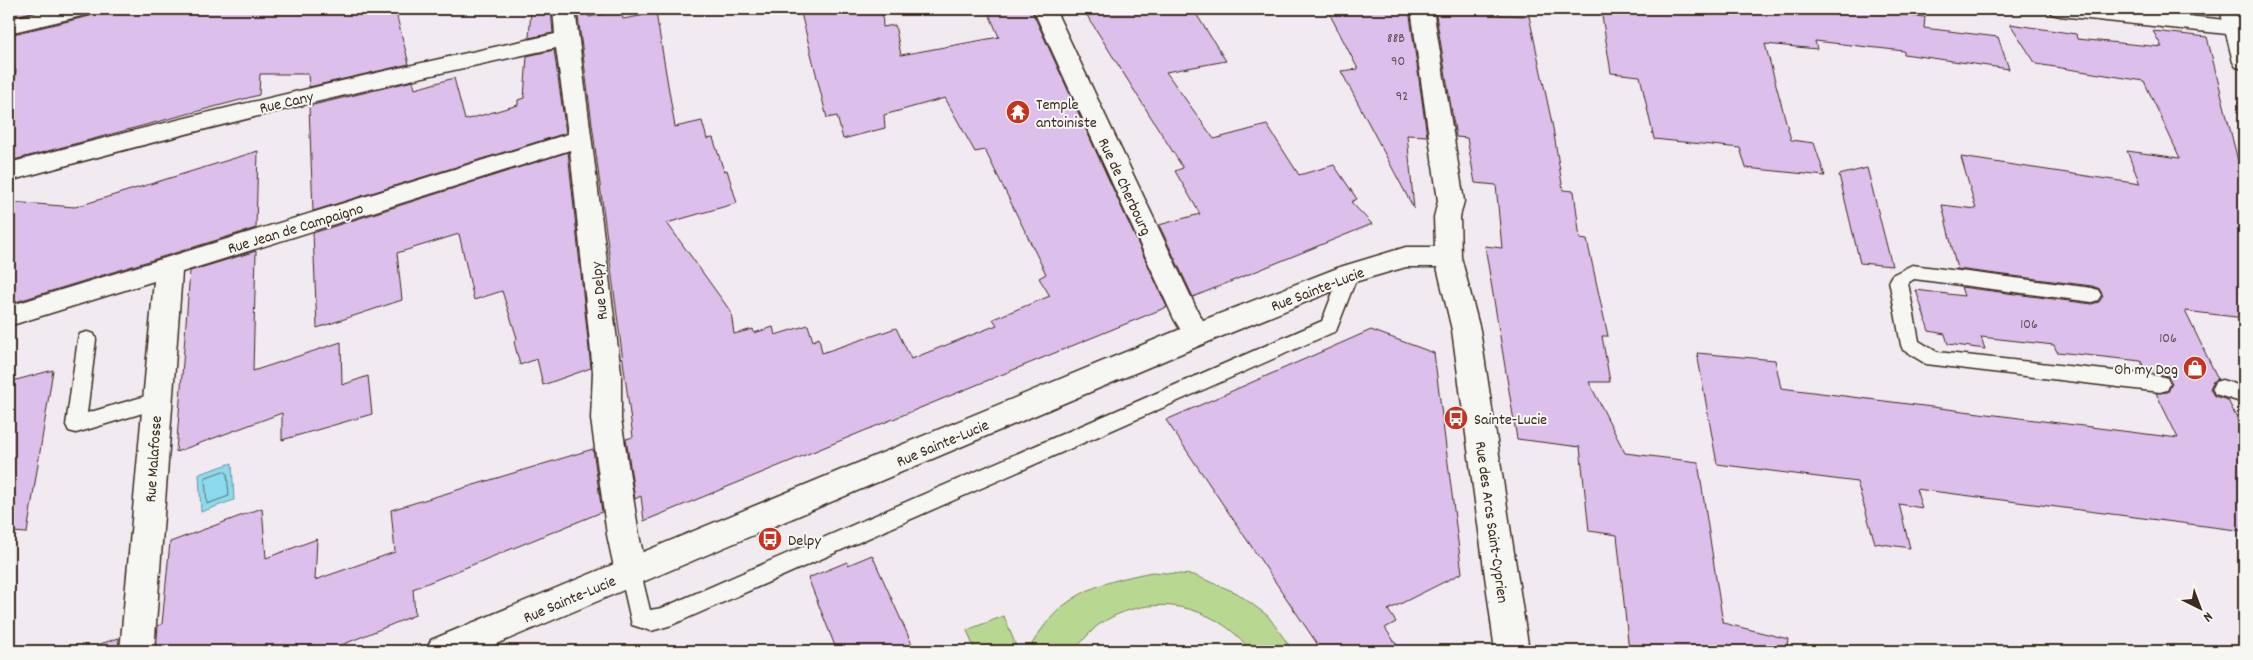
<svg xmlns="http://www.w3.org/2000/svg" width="2253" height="660" viewBox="0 0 2253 660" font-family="Dekko,sans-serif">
<rect width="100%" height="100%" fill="#f1ebf1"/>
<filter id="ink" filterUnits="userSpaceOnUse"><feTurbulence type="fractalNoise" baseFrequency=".02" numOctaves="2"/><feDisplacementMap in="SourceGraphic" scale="10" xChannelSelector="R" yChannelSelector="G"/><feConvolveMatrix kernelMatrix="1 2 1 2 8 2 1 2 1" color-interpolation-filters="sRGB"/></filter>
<g filter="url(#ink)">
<g fill="#b8d892" stroke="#7a8158">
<path d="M 1152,572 L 1194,575 L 1237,593 L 1268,616 L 1293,651 L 1251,651 C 1214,603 1148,590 1097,626 C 1089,633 1081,643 1073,651 L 1028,651 C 1059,595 1092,584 1152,572 Z"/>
<path d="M 1004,616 L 1018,651 L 975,651 L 967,630 Z"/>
</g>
<path fill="#8ddaed" stroke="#6c949a" d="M 232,463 L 234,500 L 201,512 L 199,474 Z"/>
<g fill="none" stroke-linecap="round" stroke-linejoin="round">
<path stroke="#5c7071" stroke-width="1" d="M 224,471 L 227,473 L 229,496 L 207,504 L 205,478 Z"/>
</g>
<g fill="#ddbfec" stroke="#3b2a1e">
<path d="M 9,9 L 46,9 L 9,17 Z"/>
<path d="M 95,9 L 395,9 L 409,64 L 309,87 L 308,74 L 260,74 L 259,95 L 10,161 L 14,135 L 9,137 L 9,115 L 16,70 L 9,71 L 9,35 L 90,16 Z"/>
<path d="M 531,9 L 551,9 L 553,33 L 529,38 Z"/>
<path d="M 577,9 L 588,9 L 589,17 L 621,11 L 623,19 L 656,13 L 675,127 L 702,121 L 707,139 L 713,138 L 724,171 L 727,170 L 737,203 L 667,223 L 731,312 L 734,334 L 753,329 L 754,333 L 773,327 L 775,335 L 808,325 L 813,341 L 819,338 L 822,353 L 896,328 L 911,359 L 997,325 L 993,319 L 1050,296 L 1039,278 L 1046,274 L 985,150 L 975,152 L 945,98 L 884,115 L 885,128 L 843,139 L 837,116 L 827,118 L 800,9 L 882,9 L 883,27 L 895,25 L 901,55 L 999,37 L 987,9 L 1031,9 L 1167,307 L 644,521 L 641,496 L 635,499 L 626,439 L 633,437 Z"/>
<path d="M 1083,9 L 1193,9 L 1226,61 L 1166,72 L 1214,139 L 1267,125 L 1299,175 L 1334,165 L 1357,199 L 1351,202 L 1372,224 L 1193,297 L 1159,225 L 1200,214 L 1175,171 L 1183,168 Z"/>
<path d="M 1327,9 L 1409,9 L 1427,136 L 1407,135 L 1414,209 L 1341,71 L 1358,69 Z"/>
<path d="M 1435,9 L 1498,9 L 1499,15 L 1529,16 L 1553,128 L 1563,190 L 1574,191 L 1580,239 L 1587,240 L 1608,336 L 1602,336 L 1610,382 L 1589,382 L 1625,453 L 1698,462 L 1723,623 L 1788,639 L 1786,651 L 1629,651 L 1617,535 L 1589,531 L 1580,447 L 1517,439 L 1485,246 L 1502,248 L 1496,185 L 1475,183 L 1467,138 L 1456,137 Z"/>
<path d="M 1601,9 L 1844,9 L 1925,17 L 1924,28 L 1998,37 L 2009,69 L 1904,54 L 1904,51 L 1815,41 L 1817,49 L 1765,44 L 1791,140 L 1814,143 L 1825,176 L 1746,168 L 1740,148 L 1654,139 L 1640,76 L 1611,73 Z"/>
<path d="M 2010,24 L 2076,34 L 2077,39 L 2162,47 L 2153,31 L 2207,37 L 2244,185 L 2244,318 L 2185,311 L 2218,379 L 2213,381 L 2210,389 L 2214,396 L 2228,400 L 2244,433 L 2244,531 L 1916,489 L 1922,508 L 1899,504 L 1910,548 L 1875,543 L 1857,482 L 1717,464 L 1697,353 L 1775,360 L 1781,388 L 2178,438 L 2156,393 L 2168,392 L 2172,383 L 2168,376 L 2146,373 L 2141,361 L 2057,352 L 2054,345 L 1981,337 L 1985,349 L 1948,344 L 1945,334 L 1929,331 L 1916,290 L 1964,296 L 1961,287 L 2092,304 L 2099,302 L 2103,296 L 2100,289 L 2092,286 L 1957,269 L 1942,205 L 1976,209 L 1961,157 L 2140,184 L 2127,151 L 2180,158 L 2144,81 L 2036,64 Z"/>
<path d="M 554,50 L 566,133 L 313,211 L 309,106 L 413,81 L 415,89 L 454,78 L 465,120 L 518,105 L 518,100 L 524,98 L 527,56 Z"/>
<path d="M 258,151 L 256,228 L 9,304 L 9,232 L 11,202 L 75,207 Z"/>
<path d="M 568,152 L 591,368 L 543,385 L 537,359 L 520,365 L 514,342 L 517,338 L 502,291 L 474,300 L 459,234 L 397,253 L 402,300 L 317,328 L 313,233 Z"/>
<path d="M 1867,168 L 1892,266 L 1860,263 L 1839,175 Z"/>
<path d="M 256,251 L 253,371 L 341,342 L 342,385 L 368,376 L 372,414 L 282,440 L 282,413 L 176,452 L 190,271 Z"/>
<path d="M 1371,330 L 1434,353 L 1462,573 L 1388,610 L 1396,622 L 1385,628 L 1401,651 L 1322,651 L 1166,420 Z"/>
<path d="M 53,370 L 27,533 L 9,532 L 9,382 Z"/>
<path d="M 593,449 L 602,512 L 413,589 L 415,615 L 327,651 L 156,651 L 158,626 L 162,624 L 170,542 L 262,508 L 266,558 L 317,539 L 315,580 L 395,552 L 391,510 Z"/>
<path d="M 872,555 L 915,651 L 837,651 L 808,578 L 847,562 L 848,565 Z"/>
<path d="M 119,638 L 118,651 L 101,651 L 100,644 Z"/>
</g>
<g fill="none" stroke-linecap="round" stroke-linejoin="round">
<g stroke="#3b2a1e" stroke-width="3">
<g id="lane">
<path d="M 1912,265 L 2092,288 L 2098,290 L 2101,295 L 2098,300 L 2092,302 L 1914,279 L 1908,283 L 1919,341 L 1937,352 L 2160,376 L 2167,378 L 2170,384 L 2167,390 L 2160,392 L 1926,364 L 1903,350 L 1901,345 L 1889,280 L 1892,275 Z"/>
<path d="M 1349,267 L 1355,269 L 1358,274 L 1336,331 L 672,625 L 651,631 L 632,625 L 620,572 L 623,565 L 631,562 L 639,565 L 650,610 L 662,608 L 1322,321 L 1340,274 L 1343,269 Z"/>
<path d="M 87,332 L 94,334 L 96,339 L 87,413 L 156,393 L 163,395 L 166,401 L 163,407 L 76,433 L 69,431 L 66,425 L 78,339 L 80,334 Z"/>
<path d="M 2222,380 L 2244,387 L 2244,403 L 2215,394 L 2212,388 L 2215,382 Z"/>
</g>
</g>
<g stroke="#3b2a1e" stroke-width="3">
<g id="street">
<path d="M 54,9 L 93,9 L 90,14 L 9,33 L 9,19 Z"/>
<path d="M 553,9 L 575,9 L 621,372 L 621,419 L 639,535 L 647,572 L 642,582 L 631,586 L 620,582 L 615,572 L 607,535 L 591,419 L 593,372 L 570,150 L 182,272 L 154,651 L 120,651 L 154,281 L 9,326 L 9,306 L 568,134 L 556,48 C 372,87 190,131 9,181 L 9,163 C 190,115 371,73 555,34 Z"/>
<path d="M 1033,9 L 1055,9 L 1199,314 L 1212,334 L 1208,342 L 1198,345 L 1188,342 L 1174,319 Z"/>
<path d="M 2049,9 L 2120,9 L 2236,21 L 2244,23 L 2244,32 L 2236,35 L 2060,16 L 2052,14 Z"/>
</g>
</g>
<g stroke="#3b2a1e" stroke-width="3">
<g id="secondary">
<path d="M 1411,9 L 1433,9 L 1464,201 L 1460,217 L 1461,257 L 1480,330 L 1529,651 L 1495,651 L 1452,330 L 1437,267 L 1406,267 L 1358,281 L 1208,342 L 480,651 L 426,651 L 431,640 L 1188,326 L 1340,267 L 1406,247 L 1435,247 L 1434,217 L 1438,201 Z"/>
<path d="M 2220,9 L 2242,9 L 2244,18 L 2244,69 L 2236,67 L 2233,62 Z"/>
</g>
</g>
<use href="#lane" fill="#f6f6f2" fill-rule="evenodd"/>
<use href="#street" fill="#f6f6f2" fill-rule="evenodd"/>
<use href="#secondary" fill="#f6f6f2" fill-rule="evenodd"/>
</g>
</g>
<defs>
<g id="temple-disc" transform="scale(1.25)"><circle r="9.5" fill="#c8321e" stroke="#f6f6f2"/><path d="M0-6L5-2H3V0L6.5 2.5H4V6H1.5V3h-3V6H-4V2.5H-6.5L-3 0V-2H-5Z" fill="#fff"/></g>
<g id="shop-disc" transform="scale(1.25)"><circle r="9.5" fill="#c8321e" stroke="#f6f6f2"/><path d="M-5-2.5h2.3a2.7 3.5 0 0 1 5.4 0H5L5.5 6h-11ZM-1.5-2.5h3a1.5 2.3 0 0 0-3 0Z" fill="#fff"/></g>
<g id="bus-disc" transform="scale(1.25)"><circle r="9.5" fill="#c8321e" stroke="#f6f6f2"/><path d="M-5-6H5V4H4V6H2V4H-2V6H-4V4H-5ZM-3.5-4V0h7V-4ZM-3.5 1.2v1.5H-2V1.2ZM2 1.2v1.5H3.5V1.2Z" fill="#fff"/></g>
</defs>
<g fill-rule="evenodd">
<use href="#temple-disc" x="1018" y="112"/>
<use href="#shop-disc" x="2195" y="368"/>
<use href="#bus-disc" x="1456" y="418"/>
<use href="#bus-disc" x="770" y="539"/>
</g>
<g text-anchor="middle" stroke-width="4" stroke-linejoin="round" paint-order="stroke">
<g font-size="14" fill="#644f52">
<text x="1396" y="42">88B</text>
<text x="1398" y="65">90</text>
<text x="1402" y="100">92</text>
<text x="2029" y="328">106</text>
<text x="2168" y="342">106</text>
</g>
<g font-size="16" fill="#3b2a1e" stroke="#f6f6f2">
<text transform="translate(286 101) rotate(-13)" y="6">Rue Cany</text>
<text transform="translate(1126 186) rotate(65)" y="6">Rue de Cherbourg</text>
<text transform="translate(295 227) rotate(-17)" y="6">Rue Jean de Campaigno</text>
<text transform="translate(1317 288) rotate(-21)" y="6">Rue Sainte-Lucie</text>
<text transform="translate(598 291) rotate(-96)" y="6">Rue Delpy</text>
<text transform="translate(942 442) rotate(-23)" y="6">Rue Sainte-Lucie</text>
<text transform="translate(152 459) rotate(-86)" y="6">Rue Malafosse</text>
<text transform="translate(1493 522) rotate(82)" y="6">Rue des Arcs Saint-Cyprien</text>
<text transform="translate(569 598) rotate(-23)" y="6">Rue Sainte-Lucie</text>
</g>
<g font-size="16" fill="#3b2a1e" stroke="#f6f6f2" text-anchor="start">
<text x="1036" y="109">Temple<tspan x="1036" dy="18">antoiniste</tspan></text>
<text x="2178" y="374" text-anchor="end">Oh my Dog</text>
<text x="1474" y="424">Sainte-Lucie</text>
<text x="788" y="545">Delpy</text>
</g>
</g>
<rect width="2253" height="660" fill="none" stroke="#f6f6f2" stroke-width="30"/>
<rect x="15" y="15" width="2223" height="630" fill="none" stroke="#3b2a1e" stroke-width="2" filter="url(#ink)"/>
<g transform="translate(2200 608) rotate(138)" stroke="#f6f6f2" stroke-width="4" paint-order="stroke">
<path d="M0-4L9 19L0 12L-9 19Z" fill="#3b2a1e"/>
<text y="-8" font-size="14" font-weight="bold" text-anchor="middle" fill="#3b2a1e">N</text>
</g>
</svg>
